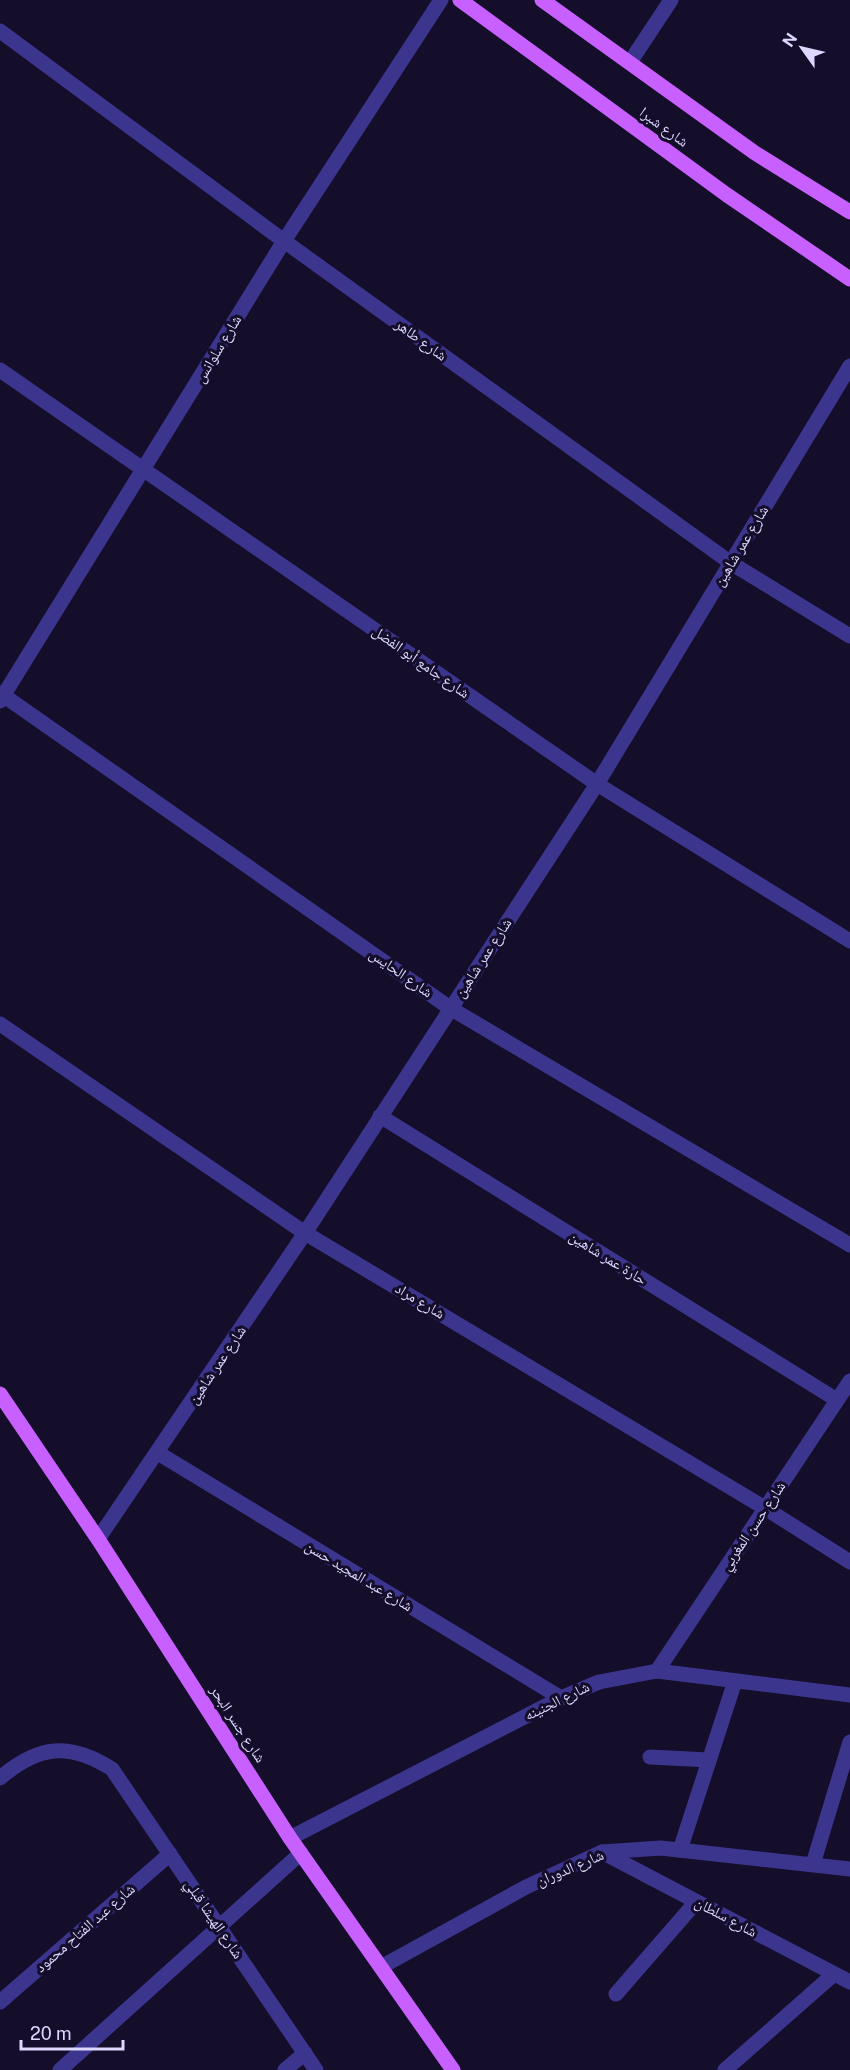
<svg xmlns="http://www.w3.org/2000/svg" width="850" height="2070" viewBox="0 0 850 2070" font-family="'Public Sans','Noto Naskh Arabic',sans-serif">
<rect width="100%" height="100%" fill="#140e2b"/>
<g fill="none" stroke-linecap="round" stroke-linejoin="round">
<g stroke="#3c358e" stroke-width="15">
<path d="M 0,31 L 284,241 L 731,563 L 850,636"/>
<path d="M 630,62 L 671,0"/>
<path d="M 0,370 L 597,784 L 850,941"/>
<path d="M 0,693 L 450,1008 L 850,1245"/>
<path d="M 0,701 L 284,241 L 441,0"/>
<path d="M 0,1024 L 305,1233 L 765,1508 L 850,1562"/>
<path d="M 380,1116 L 837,1400"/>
<path d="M 158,1453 L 561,1698"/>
<path d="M 98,1539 L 305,1233 L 597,784 L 850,366"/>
<path d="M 657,1671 L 850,1381"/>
<path d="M 650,1757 L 709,1760"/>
<path d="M 0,1778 C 39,1745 69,1742 112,1769 L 316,2070"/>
<path d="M 290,1838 L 561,1698 L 599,1682 L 657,1671 L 850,1695"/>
<path d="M 680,1850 L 735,1681"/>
<path d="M 602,1852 L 850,1982"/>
<path d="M 813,1864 L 850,1742"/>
<path d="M 381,1967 L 526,1887 L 602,1852 L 661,1848 L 850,1869"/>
<path d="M 616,1994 L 696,1902"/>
<path d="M 0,2002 L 170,1854"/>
<path d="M 60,2070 L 301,1853"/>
<path d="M 285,2070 L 305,2053"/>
<path d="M 725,2070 L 834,1974"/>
</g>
<g stroke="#c85fff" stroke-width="15">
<path d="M 460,0 L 727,195 L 850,279"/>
<path d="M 542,0 L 755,153 L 850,212"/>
<path d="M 0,1394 L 98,1539 L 290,1838 L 453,2070"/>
</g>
</g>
<g text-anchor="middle" stroke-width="6" stroke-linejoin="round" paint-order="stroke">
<g font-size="15" fill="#ded8ff" stroke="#140e2b">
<text transform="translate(664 127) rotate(36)" y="5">شارع شبرا</text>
<text transform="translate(421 340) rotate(36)" y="5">شارع طاهر</text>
<text transform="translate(218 349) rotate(-59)" y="5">شارع سلوانس</text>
<text transform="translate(741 546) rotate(-59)" y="5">شارع عمر شاهين</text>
<text transform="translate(421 662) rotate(35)" y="5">شارع جامع أبو الفضل</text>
<text transform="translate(483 958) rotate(-57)" y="5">شارع عمر شاهين</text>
<text transform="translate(401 973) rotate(35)" y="5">شارع الحايس</text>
<text transform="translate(608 1258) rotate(32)" y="5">حارة عمر شاهين</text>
<text transform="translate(420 1301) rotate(31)" y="5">شارع مراد</text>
<text transform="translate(217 1365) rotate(-56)" y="5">شارع عمر شاهين</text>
<text transform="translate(753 1526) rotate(-56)" y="5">شارع حسن المغربي</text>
<text transform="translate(359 1576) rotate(31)" y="5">شارع عبد المجيد حسن</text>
<text transform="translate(557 1701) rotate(-26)" y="5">شارع الجنينه</text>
<text transform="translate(238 1724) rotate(57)" y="5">شارع جسر البحر</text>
<text transform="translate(570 1868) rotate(-23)" y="5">شارع الدوران</text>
<text transform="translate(726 1917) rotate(28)" y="5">شارع سلطان</text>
<text transform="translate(214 1919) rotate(56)" y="5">شارع الهيشا قبلي</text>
<text transform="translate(85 1928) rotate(-41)" y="5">شارع عبد الفتاح محمود</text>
</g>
</g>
<g transform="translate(802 48) rotate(304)" stroke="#140e2b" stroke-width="4.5" paint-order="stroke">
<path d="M0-4.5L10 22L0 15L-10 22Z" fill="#ded8ff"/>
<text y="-9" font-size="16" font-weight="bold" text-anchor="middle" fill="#ded8ff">N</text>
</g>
<path d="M21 2040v9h102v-9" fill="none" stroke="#ded8ff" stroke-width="3"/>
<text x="30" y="2040" font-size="18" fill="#ded8ff" stroke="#140e2b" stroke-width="4.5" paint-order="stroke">20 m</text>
</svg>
